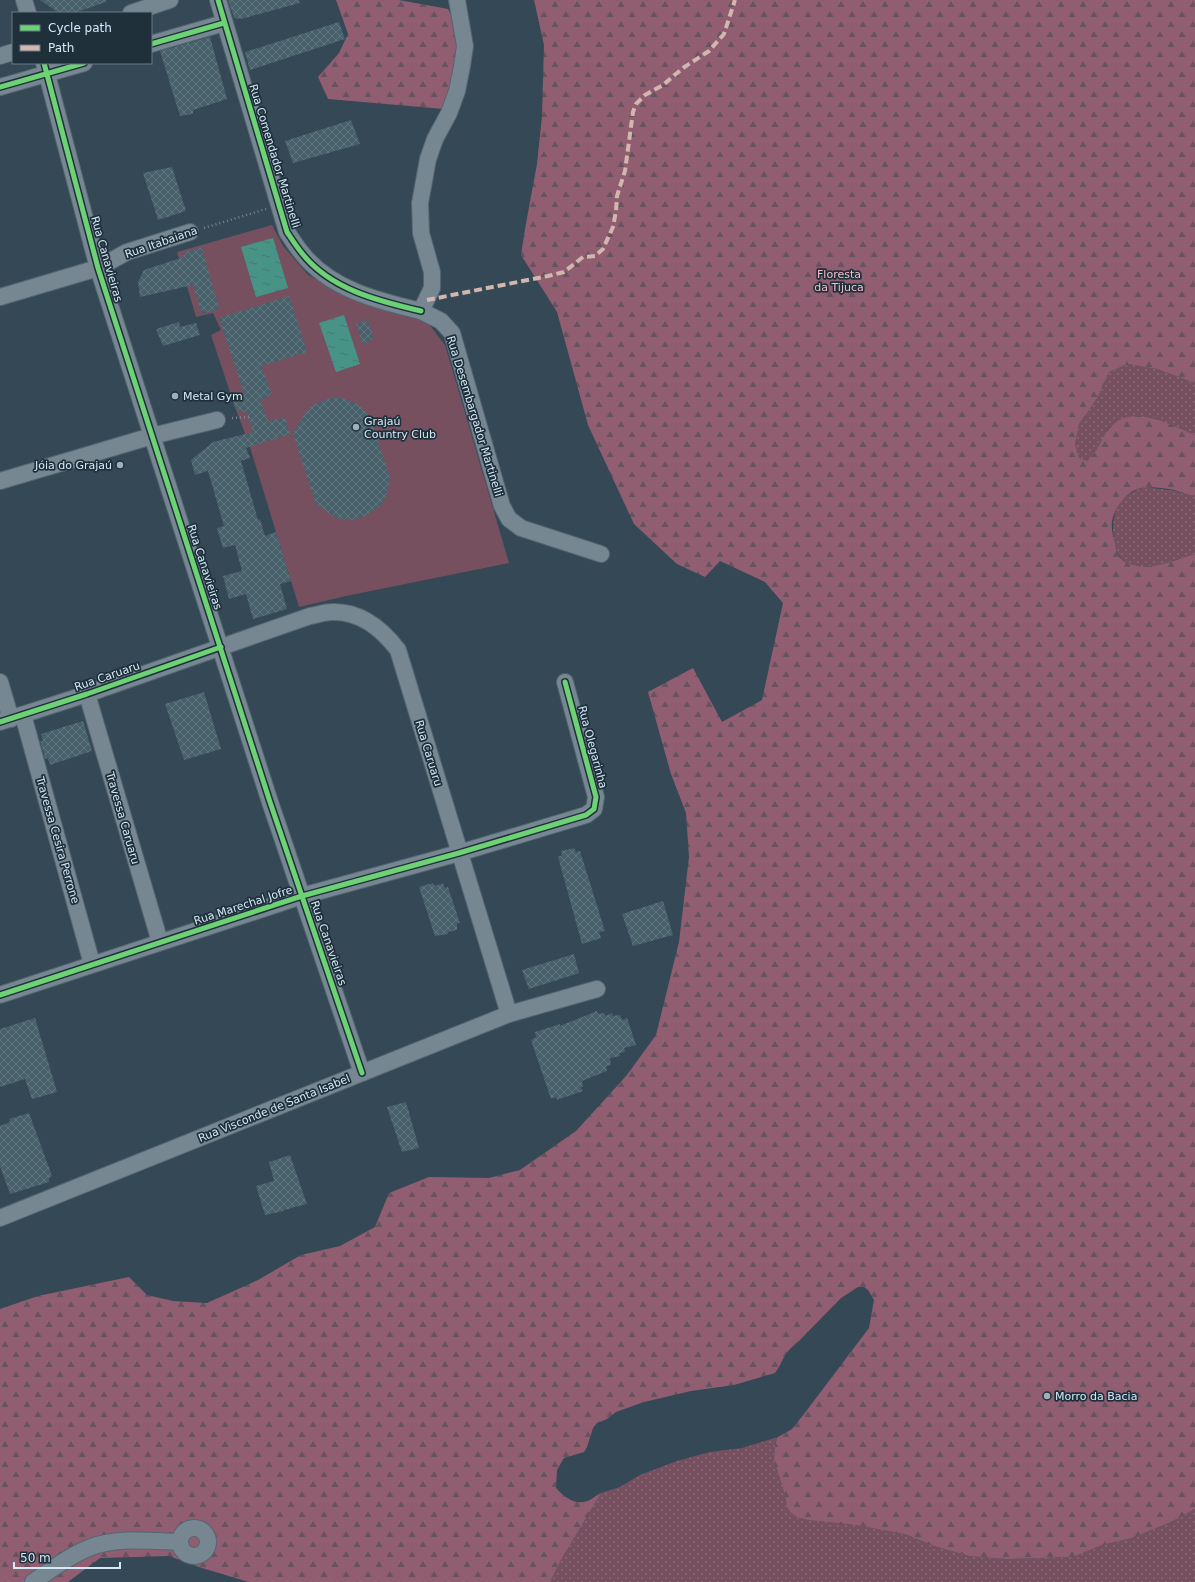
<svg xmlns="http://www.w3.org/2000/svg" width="1195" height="1582" viewBox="0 0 1195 1582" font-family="'DejaVu Sans',sans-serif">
<defs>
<pattern id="grass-dots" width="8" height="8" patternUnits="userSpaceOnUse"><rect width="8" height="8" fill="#775060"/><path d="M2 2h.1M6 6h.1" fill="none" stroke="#896978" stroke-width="1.8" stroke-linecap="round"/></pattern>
<pattern id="forest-firs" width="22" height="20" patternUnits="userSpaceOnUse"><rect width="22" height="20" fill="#915d71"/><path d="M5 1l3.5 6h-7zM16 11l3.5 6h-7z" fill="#68525e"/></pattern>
<pattern id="water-ripples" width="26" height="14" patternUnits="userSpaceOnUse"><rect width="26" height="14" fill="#479487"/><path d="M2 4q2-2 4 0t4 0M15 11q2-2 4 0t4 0" fill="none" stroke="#457972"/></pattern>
<pattern id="building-cross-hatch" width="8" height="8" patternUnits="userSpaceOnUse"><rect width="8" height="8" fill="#47606a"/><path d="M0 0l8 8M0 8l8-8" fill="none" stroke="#617780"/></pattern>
</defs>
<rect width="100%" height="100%" fill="#344856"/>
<g fill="url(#grass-dots)">
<path d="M 1128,364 L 1157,369 L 1195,383 L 1195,435 L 1154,418 L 1140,416 L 1110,427 L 1093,456 L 1087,461 L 1079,458 L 1075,444 L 1079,424 L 1098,397 L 1109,372 Z"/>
<path d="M 1145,487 L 1176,491 L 1184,494 L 1195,495 L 1195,554 C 1179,558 1159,568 1141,567 C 1122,565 1117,556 1114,539 C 1110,514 1119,494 1145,487 Z"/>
<path d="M 778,1437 L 775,1444 L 774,1460 L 785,1495 L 787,1507 L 790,1512 L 797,1517 L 807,1520 L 855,1525 L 905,1534 L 934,1546 L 969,1556 L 1006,1559 L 1073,1557 L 1102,1545 L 1132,1538 L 1171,1522 L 1195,1509 L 1195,1582 L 550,1582 L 560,1562 L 601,1493 L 620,1487 L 640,1475 L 677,1461 L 710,1452 L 742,1448 Z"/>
</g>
<g fill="url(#forest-firs)">
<path d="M 336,0 L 399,0 L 448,9 L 463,38 L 444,109 L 328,99 L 318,77 L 339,53 L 348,34 Z"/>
<path d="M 534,0 L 1195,0 L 1195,383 L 1157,369 L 1128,364 L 1109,372 L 1098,397 L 1079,424 L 1075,444 L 1079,458 L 1087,461 C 1098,452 1101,438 1110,428 C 1132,402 1170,425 1195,435 L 1195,495 C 1187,496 1182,492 1174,490 C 1163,488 1146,485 1135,490 C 1124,495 1114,510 1112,521 C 1111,528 1113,536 1115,543 C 1116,551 1118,559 1127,563 C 1148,573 1174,560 1195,554 L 1195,1509 L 1171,1522 L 1132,1538 L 1102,1545 L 1073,1557 L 1006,1559 L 969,1556 L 934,1546 L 905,1534 L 855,1525 L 807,1520 L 797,1517 L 790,1512 L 787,1507 L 785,1495 L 774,1460 L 775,1444 L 778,1437 L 792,1429 L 804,1414 L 869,1328 L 874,1300 L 868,1290 L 864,1287 L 858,1287 L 841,1298 L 797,1343 C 783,1353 784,1361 775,1373 L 734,1385 L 691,1391 L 644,1402 L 616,1412 L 607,1419 L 597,1423 L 593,1428 L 587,1447 L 584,1452 L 564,1458 L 557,1470 L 556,1488 C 563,1496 575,1506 587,1501 C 592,1500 596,1495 601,1493 L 560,1562 L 550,1582 L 249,1582 L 202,1568 L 169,1556 L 100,1558 L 68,1582 L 0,1582 L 0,1309 L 38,1296 L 129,1277 L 147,1295 L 173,1301 L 207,1303 L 258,1280 L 301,1255 L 340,1246 L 375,1227 L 389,1193 L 429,1177 L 489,1178 L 520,1170 L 576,1131 L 627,1075 L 656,1035 L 679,942 L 689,857 L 686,813 L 671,774 L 648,692 L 693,668 L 722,722 L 762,700 L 783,603 L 765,582 L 720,561 L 705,577 L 677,564 L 634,524 L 588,425 L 557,312 L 521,255 L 525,229 L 537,164 L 542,116 L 544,45 Z"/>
</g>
<path fill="#775060" d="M 272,225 L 283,246 L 308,275 L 349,297 L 394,309 L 428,323 L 445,345 L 509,563 L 346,596 L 299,607 L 249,444 L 236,410 L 211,335 L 221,330 L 213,313 L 196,317 L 177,252 Z"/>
<g fill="url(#water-ripples)">
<path d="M 273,238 L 288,288 L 256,297 L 241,247 Z"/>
<path d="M 344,315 L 360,364 L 336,372 L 319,323 Z"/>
</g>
<g fill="url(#building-cross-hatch)">
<path d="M 40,0 L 106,0 L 106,2 L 74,13 L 59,13 Z"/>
<path d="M 228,0 L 299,0 L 300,3 L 241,19 L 234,18 Z"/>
<path d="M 339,22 L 345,39 L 250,70 L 245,52 Z"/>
<path d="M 210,37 L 227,99 L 193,110 L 193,114 L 180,116 L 160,51 Z"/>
<path d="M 351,120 L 360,144 L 293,163 L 285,141 Z"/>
<path d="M 172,167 L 186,211 L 158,220 L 143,173 Z"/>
<path d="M 202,247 L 219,309 L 202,314 L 193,285 L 140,297 L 138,282 L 144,270 L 184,257 L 183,253 Z"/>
<path d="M 289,296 L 307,352 L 261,366 L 272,394 L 260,400 L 268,421 L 285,418 L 290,434 L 246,448 L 250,458 L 241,461 L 258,520 L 260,519 L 265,536 L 276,532 L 291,581 L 280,584 L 287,609 L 253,619 L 246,594 L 229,599 L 223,576 L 242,571 L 235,545 L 223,548 L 217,528 L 224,526 L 208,471 L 195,475 L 191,460 L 213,442 L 253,432 L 247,412 L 236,410 L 231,396 L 244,393 L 219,318 Z"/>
<path d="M 368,321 L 374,338 L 363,345 L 356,323 Z"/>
<path d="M 179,322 L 180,327 L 196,323 L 200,335 L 163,346 L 156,329 Z"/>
<path d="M 331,398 L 341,398 L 353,402 L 360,406 L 371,418 L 390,478 L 386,497 L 380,506 L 363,517 L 352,520 L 342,519 L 333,516 L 316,504 L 293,433 L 304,415 L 313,405 Z"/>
<path d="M 204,692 L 221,749 L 184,760 L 165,704 Z"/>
<path d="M 83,721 L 92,751 L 50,765 L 48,758 L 45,759 L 44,754 L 40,741 L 43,741 L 41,734 Z"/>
<path d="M 574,848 L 576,852 L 580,851 L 605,931 L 599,932 L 601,938 L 582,944 L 558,857 L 562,855 L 561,851 Z"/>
<path d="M 433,883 L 435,886 L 443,883 L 445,888 L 448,887 L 460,923 L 457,923 L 457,930 L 448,932 L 448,934 L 435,936 L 419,887 Z"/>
<path d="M 663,901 L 673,935 L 633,946 L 622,914 Z"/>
<path d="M 574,954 L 579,973 L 529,989 L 522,970 Z"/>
<path d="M 597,1011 L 598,1014 L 604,1013 L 606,1016 L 612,1013 L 613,1016 L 620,1015 L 622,1020 L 627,1018 L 636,1045 L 624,1048 L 625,1052 L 619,1053 L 620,1056 L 610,1058 L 611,1065 L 606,1066 L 607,1071 L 582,1081 L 583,1086 L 581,1088 L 583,1091 L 557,1100 L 556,1097 L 551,1099 L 531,1040 L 536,1037 L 535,1032 L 560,1024 L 560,1026 Z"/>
<path d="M 35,1018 L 57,1092 L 32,1099 L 25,1079 L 0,1087 L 0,1029 Z"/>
<path d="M 406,1102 L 419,1148 L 402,1152 L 387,1107 Z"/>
<path d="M 29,1113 L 52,1176 L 49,1178 L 49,1182 L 10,1194 L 0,1166 L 0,1126 L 10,1122 L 9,1119 Z"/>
<path d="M 290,1155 L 307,1204 L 284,1210 L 284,1211 L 265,1215 L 256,1186 L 274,1181 L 269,1162 Z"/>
</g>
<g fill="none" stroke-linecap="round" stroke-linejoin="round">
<g stroke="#546672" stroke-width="18">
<g id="street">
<path d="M 24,0 L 28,13"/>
<path d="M 218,0 L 287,232 C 291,238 296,246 301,252 C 329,289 378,301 421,311"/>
<path d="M 457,0 L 465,46 L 462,66 L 457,91 L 449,113 L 435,139 L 428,159 L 420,203 L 421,233 L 432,272 L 432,288 L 421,311 L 441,321 L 452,333 L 502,506 L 509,519 L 521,528 L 601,554"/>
<path d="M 131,13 L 170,0"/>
<path d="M 151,44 L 224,23"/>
<path d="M 0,56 L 13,52"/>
<path d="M 44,63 L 98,268 L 270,802 L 362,1073"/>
<path d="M 0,87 L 84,63"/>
<path d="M 0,297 L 98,268 L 127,252 L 190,232"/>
<path d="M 0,481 L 152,436 L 217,420"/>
<path d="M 0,682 L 11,719"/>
<path d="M 87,694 L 160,942"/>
<path d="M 23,715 L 92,964"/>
<path d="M 0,722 L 87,694 L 310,616 C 317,615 325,612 332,612 C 360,611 382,629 398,650 L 509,1014"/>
<path d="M 0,995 L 302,896 L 459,853 L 586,815 L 594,809 L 596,797 L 565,682"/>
<path d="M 0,1218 L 509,1014 L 597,989"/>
<circle cx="194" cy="1542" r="14"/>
<path d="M 33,1582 C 51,1570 70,1555 91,1547 C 117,1537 153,1541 180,1542"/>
</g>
</g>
<g stroke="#778690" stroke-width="2.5" stroke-dasharray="1 3" stroke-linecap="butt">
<path d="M 204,228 L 266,209"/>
<path d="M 232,418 L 249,417"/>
</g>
<use href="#street" stroke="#778792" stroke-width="16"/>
<path stroke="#d1b7ad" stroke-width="4" stroke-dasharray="8 4" stroke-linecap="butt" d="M 427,300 L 548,276 L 564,272 L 583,257 L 595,256 L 603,249 L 613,227 L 616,211 L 617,196 L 625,171 L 633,112 L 636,104 L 645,95 L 663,85 L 683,68 L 709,51 L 724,34 L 735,0"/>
<g stroke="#1f303b" stroke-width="8">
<g id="cycleway">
<path d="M 218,0 L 287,232 C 291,238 296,246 301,252 C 329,289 378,301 421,311"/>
<path d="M 151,44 L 224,23"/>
<path d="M 44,63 L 98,268 L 270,802 L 362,1073"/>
<path d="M 0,87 L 84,63"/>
<path d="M 0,722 L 87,694 L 221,647"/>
<path d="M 0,995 L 302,896 L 459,853 L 586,815 L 594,809 L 596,797 L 565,682"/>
</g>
</g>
<use href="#cycleway" stroke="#6cd273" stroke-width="5"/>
</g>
<g fill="#9cb1bf" stroke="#1f303b" stroke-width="1.5">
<circle cx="175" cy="396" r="4"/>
<circle cx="356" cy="427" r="4"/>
<circle cx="120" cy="465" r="4"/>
<circle cx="1047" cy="1396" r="4"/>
</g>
<g text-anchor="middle" stroke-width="3.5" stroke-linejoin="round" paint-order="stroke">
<g font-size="11" fill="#d4e9f8" stroke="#1f303b">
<text transform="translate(275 156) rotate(73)" y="4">Rua Comendador Martinelli</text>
<text transform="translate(161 242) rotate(-19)" y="4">Rua Itabaiana</text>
<text transform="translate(107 259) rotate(74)" y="4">Rua Canavieiras</text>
<text transform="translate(475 416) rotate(73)" y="4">Rua Desembargador Martinelli</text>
<text transform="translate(205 567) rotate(72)" y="4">Rua Canavieiras</text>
<text transform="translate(107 676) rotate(-19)" y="4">Rua Caruaru</text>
<text transform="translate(593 747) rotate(75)" y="4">Rua Olegarinha</text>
<text transform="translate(429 753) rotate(73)" y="4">Rua Caruaru</text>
<text transform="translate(123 818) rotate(74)" y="4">Travessa Caruaru</text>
<text transform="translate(58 840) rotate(74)" y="4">Travessa Cesira Perrone</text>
<text transform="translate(243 905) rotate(-18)" y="4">Rua Marechal Jofre</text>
<text transform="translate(329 943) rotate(71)" y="4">Rua Canavieiras</text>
<text transform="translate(274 1108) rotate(-22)" y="4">Rua Visconde de Santa Isabel</text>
</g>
<g font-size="11" fill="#f7becf" stroke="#1f303b">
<text x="839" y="278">Floresta<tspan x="839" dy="13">da Tijuca</tspan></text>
</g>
<g font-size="11" fill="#d4e9f8" stroke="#1f303b" text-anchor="start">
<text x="183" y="400">Metal Gym</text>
<text x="364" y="425">Grajaú<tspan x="364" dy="13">Country Club</tspan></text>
<text x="112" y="469" text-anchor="end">Jóia do Grajaú</text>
<text x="1055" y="1400">Morro da Bacia</text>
</g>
</g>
<rect x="12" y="12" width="140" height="52" fill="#1f303b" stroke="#677a87"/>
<rect x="20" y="25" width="20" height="6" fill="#6cd273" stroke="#677a87"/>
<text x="48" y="32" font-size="12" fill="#d4e9f8">Cycle path</text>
<rect x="20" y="45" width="20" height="6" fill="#d1b7ad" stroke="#677a87"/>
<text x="48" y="52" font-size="12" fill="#d4e9f8">Path</text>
<path d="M14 1562v6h106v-6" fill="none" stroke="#d4e9f8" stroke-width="2"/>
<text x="20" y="1562" font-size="12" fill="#d4e9f8" stroke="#1f303b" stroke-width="3" paint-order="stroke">50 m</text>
</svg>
